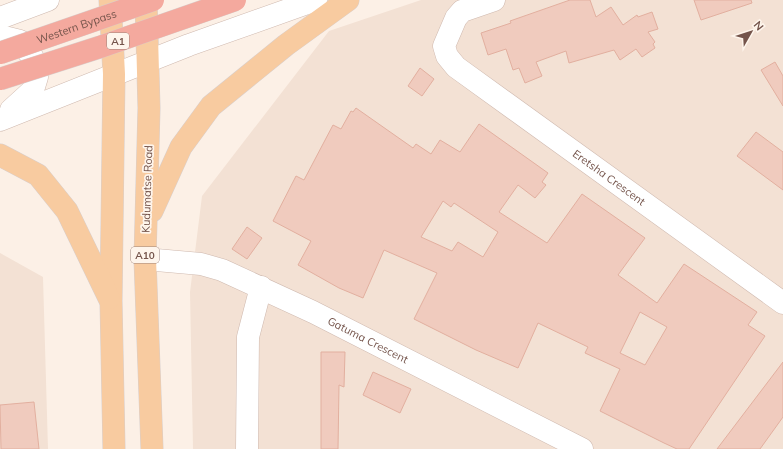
<svg xmlns="http://www.w3.org/2000/svg" width="783" height="449" viewBox="0 0 783 449" font-family="Mulish,sans-serif">
<rect width="100%" height="100%" fill="#fcf0e6"/>
<g fill="#f3e1d4">
<path d="M 421,0 L 783,0 L 783,449 L 193,449 L 190,292 L 202,196 L 329,31 Z"/>
<path d="M 0,253 L 43,277 L 48,449 L 0,449 Z"/>
</g>
<g fill="#f0cbbe" stroke="#e2af9f" fill-rule="evenodd">
<path d="M 570,0 L 590,0 L 596,17 L 611,7 L 623,25 L 637,15 L 638,17 L 652,12 L 658,29 L 648,32 L 655,42 L 653,44 L 655,48 L 642,57 L 636,49 L 620,60 L 614,50 L 569,63 L 566,51 L 536,62 L 542,76 L 525,83 L 519,68 L 513,70 L 506,49 L 488,55 L 481,33 L 511,23 L 510,21 Z"/>
<path d="M 694,0 L 751,0 L 752,3 L 701,20 Z"/>
<path d="M 775,62 L 783,76 L 783,106 L 761,70 Z"/>
<path d="M 420,68 L 434,79 L 422,96 L 408,86 Z"/>
<path d="M 356,108 L 413,148 L 416,144 L 431,154 L 440,140 L 460,152 L 479,124 L 548,173 L 542,182 L 546,185 L 535,198 L 518,185 L 499,212 L 547,243 L 582,194 L 645,238 L 618,275 L 657,303 L 684,264 L 757,312 L 748,325 L 765,336 L 689,449 L 677,449 L 664,443 L 600,411 L 620,369 L 585,353 L 588,347 L 538,323 L 518,368 L 476,350 L 414,319 L 437,273 L 384,250 L 363,298 L 339,288 L 298,265 L 311,241 L 273,221 L 296,176 L 304,180 L 333,125 L 341,129 L 351,111 L 353,112 ZM 443,201 L 451,207 L 454,203 L 498,232 L 483,257 L 458,242 L 452,251 L 421,237 ZM 640,312 L 667,327 L 645,365 L 620,353 Z"/>
<path d="M 756,132 L 783,152 L 783,190 L 737,156 Z"/>
<path d="M 247,227 L 262,238 L 247,259 L 232,249 Z"/>
<path d="M 321,352 L 345,352 L 344,387 L 339,385 L 338,449 L 321,449 Z"/>
<path d="M 783,362 L 783,417 L 760,449 L 717,449 Z"/>
<path d="M 373,372 L 411,389 L 400,413 L 363,395 Z"/>
<path d="M 34,402 L 39,449 L 1,449 L 0,405 Z"/>
</g>
<g fill="none" stroke-linecap="round" stroke-linejoin="round">
<g stroke="#cfb9af" stroke-width="23">
<g id="minor">
<path id="s1" d="M 494,0 L 462,11 L 456,18 L 444,46 L 447,56 L 456,67 L 783,303"/>
<path d="M 0,18 L 48,0"/>
<path d="M 0,36 L 20,41 L 33,58 L 37,77 L 33,90 L 11,110"/>
<path d="M 0,120 L 189,45 L 316,0"/>
<path id="s2" d="M 145,259 L 201,264 L 222,270 L 313,312 L 582,449"/>
<path d="M 247,449 L 248,337 L 261,287"/>
</g>
</g>
<g stroke="#d8cfcd" stroke-width="23">
<g id="major">
<path d="M 110,0 L 114,74 L 111,301 L 114,449"/>
<path d="M 146,0 L 149,108 L 145,259 L 152,449"/>
<path d="M 0,155 L 38,175 L 67,211 L 109,298"/>
<path d="M 152,211 L 181,147 L 211,106 L 286,45 L 348,0"/>
</g>
</g>
<use href="#minor" stroke="#fff" stroke-width="22"/>
<use href="#major" stroke="#f8cba0" stroke-width="22"/>
<g stroke="#d8cfcd" stroke-width="23" stroke-linecap="butt">
<g id="highway-bridge">
<path id="s3" d="M 0,53 L 153,0"/>
<path d="M 0,79 L 100,47 L 235,0"/>
</g>
</g>
<use href="#highway-bridge" stroke="#f4a99e" stroke-width="22"/>
</g>
<g text-anchor="middle" stroke-width="3.5" stroke-linejoin="round" paint-order="stroke">
<g fill="#fef5ec" stroke="#9d847b" stroke-width="1">
<rect x="107" y="33" width="22" height="16" rx="3"/>
<rect x="131" y="247" width="28" height="16" rx="3"/>
</g>
<g font-size="10" font-weight="bold" fill="#74544b">
<text x="118" y="45">A1</text>
<text x="145" y="259">A10</text>
</g>
<g font-size="11" fill="#74544b" stroke="#fef5ec">
<text dy="4" stroke="none"><textPath href="#s3" startOffset="81">Western Bypass</textPath></text>
<text dy="4" stroke="none"><textPath href="#s1" startOffset="287">Eretsha Crescent</textPath></text>
<text transform="translate(147 189) rotate(-88)" y="4">Kudumatse Road</text>
<text dy="4" stroke="none"><textPath href="#s2" startOffset="240">Gatuma Crescent</textPath></text>
</g>
</g>
<g transform="translate(751 32) rotate(51)" stroke="#fef5ec" stroke-width="3" paint-order="stroke">
<path d="M0-3L7 15L0 10L-7 15Z" fill="#74544b"/>
<text y="-6" font-size="11" font-weight="bold" text-anchor="middle" fill="#74544b">N</text>
</g>
</svg>
